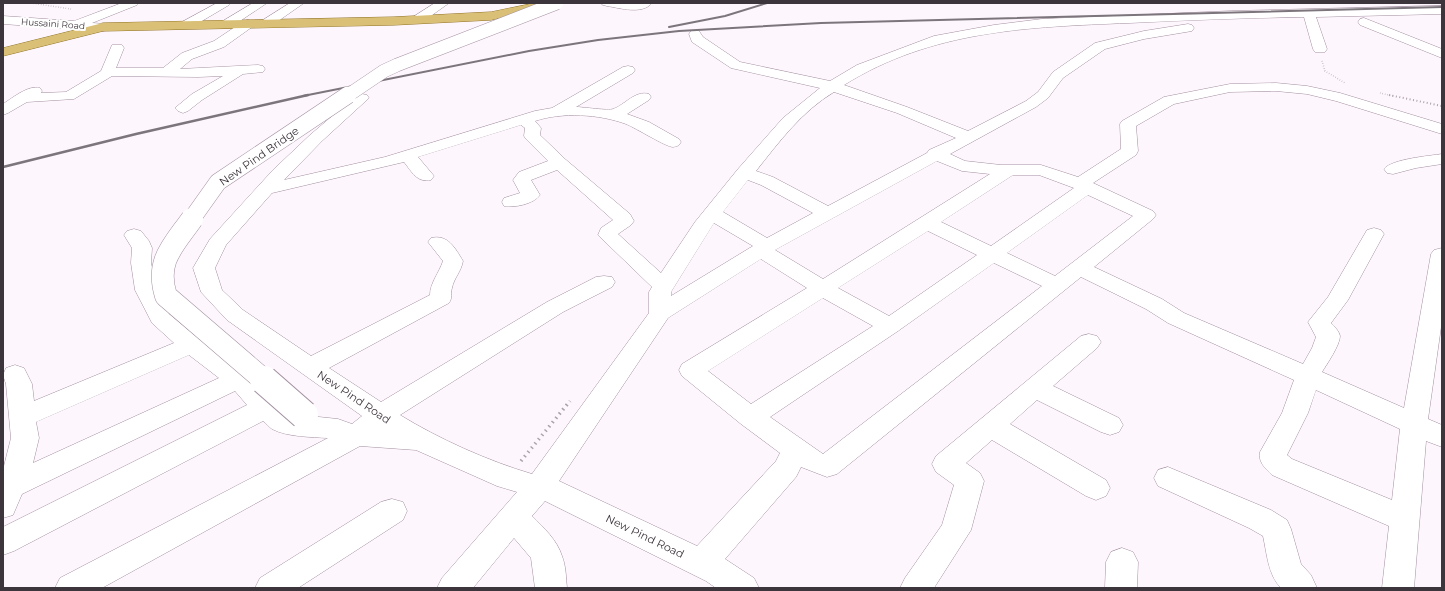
<svg xmlns="http://www.w3.org/2000/svg" width="1445" height="591" viewBox="0 0 1445 591" font-family="Montserrat,sans-serif">
<rect width="100%" height="100%" fill="#fef6fd"/>
<g fill="none" stroke-linecap="round" stroke-linejoin="round">
<g stroke="#a290a1" stroke-width="1">
<g id="minor">
<path d="M 122,3 L 139,3 L 137,5 L 92,23 L 107,24 L 109,27 L 107,30 L 103,31 L 3,24 L 3,16 L 74,21 Z"/>
<path d="M 217,3 L 231,3 L 229,5 L 190,28 L 182,28 L 180,25 L 182,22 Z"/>
<path d="M 253,3 L 267,3 L 231,27 L 223,27 L 221,24 L 223,21 Z"/>
<path d="M 290,3 L 304,3 L 271,26 L 263,26 L 261,23 L 263,20 Z"/>
<path d="M 435,3 L 449,3 L 421,23 L 413,23 L 411,20 L 413,17 Z"/>
<path d="M 601,3 L 652,3 C 642,15 620,8 607,6 L 603,5 Z"/>
<path d="M 1442,6 L 1442,14 L 1316,17 L 1327,49 L 1325,52 L 1315,52 L 1313,49 L 1304,17 C 1246,18 1188,20 1129,23 C 1029,27 932,30 844,85 L 907,107 L 968,131 L 1026,101 L 1038,92 L 1053,72 L 1095,43 L 1144,31 L 1188,24 L 1192,25 L 1194,28 L 1192,31 L 1144,39 L 1105,49 L 1063,78 L 1048,98 L 1036,107 L 950,154 L 965,161 L 1001,165 L 1041,165 L 1078,177 L 1121,149 L 1120,124 L 1122,121 L 1164,97 L 1169,96 L 1230,84 L 1276,83 L 1307,86 L 1340,93 L 1442,124 L 1442,134 L 1336,101 L 1307,94 L 1276,91 L 1230,92 L 1174,104 L 1136,126 L 1138,151 L 1136,155 L 1093,183 L 1153,211 L 1156,215 L 1153,219 L 1094,267 L 1162,299 L 1184,313 L 1303,364 L 1312,348 L 1316,337 L 1308,322 L 1328,297 L 1367,230 L 1374,228 L 1381,230 L 1384,234 L 1348,300 L 1331,323 C 1334,326 1339,331 1340,336 C 1340,345 1327,364 1322,372 L 1404,408 L 1431,254 L 1434,250 L 1442,248 L 1442,320 L 1428,419 L 1442,425 L 1442,447 L 1426,441 L 1414,588 L 1382,588 L 1389,526 L 1272,475 C 1265,468 1258,462 1260,452 L 1282,413 L 1294,380 L 1168,323 L 1146,309 L 1081,277 L 837,474 L 827,477 L 801,467 L 796,477 L 725,559 L 754,578 L 759,588 L 716,588 L 706,581 L 545,501 L 532,516 C 544,528 557,540 562,556 C 566,566 566,578 567,588 L 535,588 L 531,558 L 514,538 L 473,588 L 437,588 L 442,578 L 517,492 L 497,486 L 416,450 L 360,446 L 102,588 L 55,588 L 60,578 L 328,438 C 312,437 287,437 272,429 C 269,427 266,423 263,421 L 14,551 L 3,555 L 3,527 L 247,405 L 235,391 L 22,494 L 13,515 L 3,518 L 3,470 L 11,438 L 6,384 L 3,375 L 6,368 L 15,365 L 24,368 L 32,384 L 34,401 L 174,343 L 152,323 L 135,290 L 131,263 L 132,248 L 124,235 L 127,231 L 134,229 L 141,231 L 149,241 L 152,248 L 151,263 L 157,290 L 169,314 L 199,339 L 247,373 L 274,401 L 290,414 L 338,419 L 352,424 L 362,416 L 227,320 L 201,292 L 193,268 L 210,239 L 273,170 L 310,135 L 357,95 L 362,94 L 367,95 L 369,98 L 322,141 L 284,180 L 385,157 L 535,111 L 552,108 L 623,67 L 628,66 L 633,67 L 635,70 L 633,73 L 576,107 C 583,107 609,111 613,109 C 625,105 635,90 649,94 L 651,97 L 649,100 L 627,114 L 649,122 L 679,139 L 681,142 L 679,145 C 678,146 673,147 673,147 C 666,147 636,128 626,124 C 599,114 562,112 535,121 L 541,128 L 540,135 L 565,159 L 630,214 L 634,221 L 631,225 L 618,234 L 661,273 L 695,222 L 738,169 L 783,118 L 820,88 L 731,68 L 692,42 L 689,34 L 691,31 L 699,31 L 703,37 L 740,62 L 830,81 L 857,65 L 934,36 L 994,25 L 1042,19 L 1231,11 ZM 834,92 L 897,113 L 956,138 L 929,150 L 927,153 L 828,206 L 773,177 L 756,171 C 779,142 802,111 834,92 ZM 521,125 L 525,128 L 524,136 L 526,139 L 548,161 L 519,172 L 513,180 L 520,193 L 504,198 L 502,202 L 504,206 C 514,208 534,204 540,195 L 531,180 L 557,170 L 613,220 L 601,228 L 598,235 L 652,287 L 649,292 L 649,313 L 532,474 C 488,461 439,439 400,415 L 563,312 L 612,287 L 615,282 L 612,277 L 604,276 L 596,277 L 547,302 L 381,402 L 329,368 L 449,303 C 453,297 450,294 452,288 C 454,278 461,272 463,261 C 455,248 448,234 431,238 L 428,242 L 443,261 C 439,273 430,283 430,295 L 311,356 L 243,310 L 222,290 L 215,268 L 226,245 L 272,193 L 404,162 C 412,172 417,183 431,180 L 434,176 L 418,157 ZM 937,161 L 962,171 L 990,174 L 823,279 L 775,250 ZM 1013,175 L 1039,175 L 1074,188 L 991,246 L 941,222 ZM 748,180 L 761,185 L 813,213 L 767,238 L 723,212 ZM 1088,195 L 1133,216 L 1055,276 L 1007,253 ZM 714,223 L 753,246 L 671,296 L 671,292 ZM 928,231 L 977,255 L 889,316 L 838,288 ZM 761,259 L 807,288 L 682,364 L 679,370 L 682,376 L 741,424 L 780,453 L 776,461 L 697,546 L 559,481 L 668,318 ZM 994,263 L 1042,286 L 823,454 L 770,417 L 898,331 ZM 823,298 L 873,326 L 751,404 L 708,371 ZM 189,355 L 219,378 L 33,463 L 39,438 L 36,422 ZM 1316,390 L 1400,429 L 1392,500 L 1292,459 L 1287,455 L 1308,413 Z"/>
<path d="M 1364,18 L 1442,49 L 1442,58 L 1360,25 L 1358,22 L 1360,19 Z"/>
<path d="M 248,20 L 252,21 L 254,24 L 252,27 L 224,47 L 192,59 L 180,69 L 258,65 L 263,66 L 265,69 L 263,72 L 243,74 L 202,100 L 188,111 L 183,113 L 178,111 L 175,108 L 192,94 L 223,76 L 198,77 L 112,76 L 74,99 L 27,102 L 8,113 L 3,115 L 3,104 C 14,97 28,85 40,88 L 42,91 L 41,93 L 66,92 L 101,71 L 112,45 L 122,45 L 124,48 L 116,68 L 163,68 L 182,53 L 214,41 L 244,21 Z"/>
<path d="M 1442,154 L 1442,164 L 1416,168 L 1393,174 L 1387,173 L 1384,169 C 1392,159 1429,156 1442,154 Z"/>
<path d="M 1089,334 L 1097,336 L 1101,342 L 1097,348 L 1053,386 L 1119,418 L 1123,425 L 1119,432 L 1110,435 L 1101,432 L 1037,400 L 1010,424 L 1106,480 L 1110,488 L 1106,496 L 1096,500 L 1086,496 L 992,440 L 966,463 L 980,473 L 984,481 L 971,530 L 934,588 L 900,588 L 905,578 L 942,525 L 954,485 L 936,472 L 932,464 L 936,456 L 1081,336 Z"/>
<path d="M 1168,467 L 1271,510 L 1287,520 L 1291,529 L 1301,564 L 1311,575 L 1317,588 L 1281,588 C 1268,575 1267,554 1263,536 L 1249,528 L 1158,486 L 1154,478 L 1158,470 Z"/>
<path d="M 392,499 L 403,502 L 407,511 L 403,520 L 298,588 L 255,588 L 260,578 L 381,502 Z"/>
<path d="M 1122,548 L 1133,552 L 1138,562 L 1137,588 L 1105,588 L 1106,562 L 1111,552 Z"/>
</g>
</g>
<g stroke="#927427" stroke-width="1">
<path id="major" d="M 535,3 L 553,4 L 551,6 L 491,20 L 394,25 L 103,31 L 3,56 L 3,48 L 103,23 L 394,17 L 491,12 Z"/>
</g>
<g stroke="#aaa2a9" stroke-width="1.5" stroke-dasharray="0.5 2" stroke-linecap="butt">
<path d="M 31,3 L 71,9"/>
<path d="M 1322,61 L 1325,71 L 1345,83"/>
<path d="M 1380,93 L 1393,96"/>
</g>
<path stroke="#aaa2a9" stroke-width="2" stroke-dasharray="1 2.5" stroke-linecap="butt" d="M 1389,95 L 1442,106"/>
<path stroke="#aaa2a9" stroke-width="3.5" stroke-dasharray="1.5 4" stroke-linecap="butt" d="M 521,461 L 570,401"/>
<use href="#minor" fill="#fff" fill-rule="evenodd"/>
<use href="#major" fill="#d9c076" fill-rule="evenodd"/>
<g stroke="#7d757c" stroke-width="2">
<path d="M 669,27 L 725,16 L 767,3"/>
<path d="M 303,96 L 529,51 L 598,40 L 679,31 L 821,23 L 1442,7"/>
</g>
<path stroke="#7d757c" stroke-width="2.5" d="M 3,167 L 136,134 L 308,95"/>
<g stroke="#a290a1" stroke-width="14" stroke-linecap="butt">
<path id="minor-bridge-far3" d="M 347,96 L 384,71 L 397,65 L 557,3"/>
</g>
<g stroke="#a290a1" stroke-width="18" stroke-linecap="butt">
<path id="minor-bridge-far2" d="M 191,220 L 218,182 L 348,95"/>
</g>
<g stroke="#a290a1" stroke-width="23" stroke-linecap="butt">
<path id="minor-bridge-far1" d="M 192,219 C 173,246 155,261 166,296 L 265,381"/>
</g>
<g stroke="#a290a1" stroke-width="30" stroke-linecap="butt">
<path id="minor-bridge" d="M 264,380 L 304,415"/>
</g>
<use href="#minor-bridge-far3" stroke="#fff" stroke-width="13"/>
<use href="#minor-bridge-far2" stroke="#fff" stroke-width="17"/>
<use href="#minor-bridge-far1" stroke="#fff" stroke-width="22"/>
<use href="#minor-bridge" stroke="#fff" stroke-width="28"/>
</g>
<g text-anchor="middle" stroke-width="4" stroke-linejoin="round" paint-order="stroke">
<g font-size="9" fill="#3d353c" stroke="#fff">
<text transform="translate(53 24) rotate(4)" y="3">Hussaini Road</text>
</g>
<g font-size="11" fill="#3d353c" stroke="#fff">
<text transform="translate(259 156) rotate(-35)" y="4">New Pind Bridge</text>
<text transform="translate(354 397) rotate(34)" y="4">New Pind Road</text>
<text transform="translate(645 536) rotate(26)" y="4">New Pind Road</text>
</g>
</g>
<rect width="1445" height="591" fill="none" stroke="#3d353c" stroke-width="8"/>
</svg>
